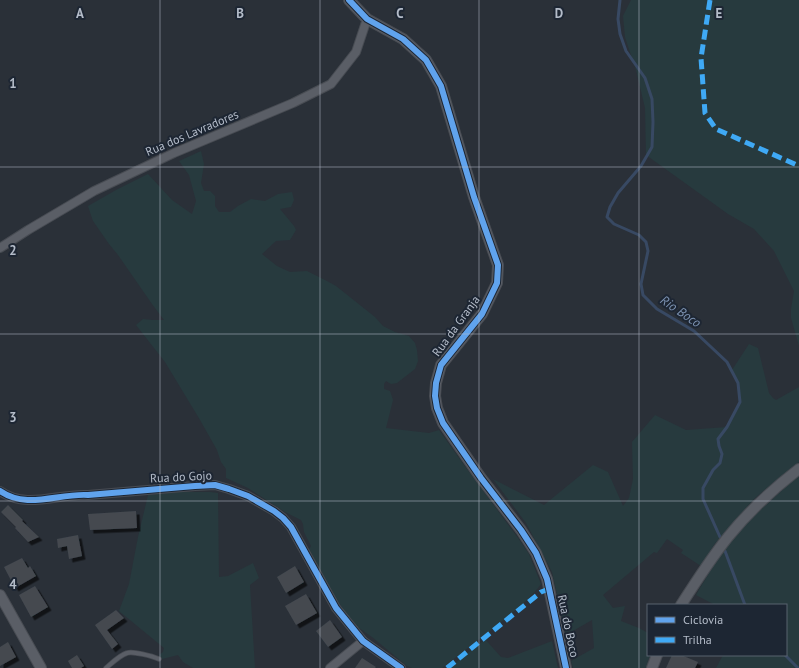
<svg xmlns="http://www.w3.org/2000/svg" width="799" height="668" viewBox="0 0 799 668" font-family="'PT Sans',sans-serif">
<defs>
<filter id="shadow"><feDropShadow dx="3.5" dy="3.5" stdDeviation="0" flood-color="#0009"/></filter>
</defs>
<rect width="100%" height="100%" fill="#2a3038"/>
<g fill="#273a3e">
<path d="M 631,0 L 799,0 L 799,346 L 791,318 L 791,309 L 794,291 L 774,251 L 754,229 L 728,214 L 646,155 L 645,108 L 636,70 L 625,37 L 623,16 Z"/>
<path d="M 201,151 L 204,164 L 201,183 L 204,191 L 210,191 L 215,196 L 215,206 L 219,212 L 230,212 L 238,206 L 251,199 L 265,201 L 278,194 L 292,192 L 294,200 L 291,207 L 280,209 L 294,226 L 296,230 L 290,240 L 276,241 L 262,254 L 277,266 L 290,272 L 307,271 L 327,281 L 336,286 L 375,317 L 383,326 L 395,332 L 409,336 L 415,343 L 417,350 L 418,361 L 415,369 L 397,383 L 391,384 L 386,381 L 384,384 L 384,389 L 390,391 L 393,400 L 386,428 L 429,433 L 439,430 L 464,465 L 518,538 L 529,554 L 541,584 L 538,588 L 526,601 L 504,620 L 442,668 L 412,668 L 407,666 L 372,637 L 359,628 L 346,614 L 324,579 L 309,550 L 311,546 L 304,532 L 303,524 L 301,520 L 285,512 L 248,488 L 226,478 L 226,469 L 221,462 L 217,450 L 200,420 L 165,362 L 136,325 L 143,319 L 153,320 L 164,320 L 152,304 L 118,255 L 109,244 L 93,221 L 88,206 L 116,190 L 148,174 L 172,200 L 192,214 L 196,201 L 189,175 L 179,161 Z"/>
<path d="M 749,344 L 758,348 L 769,393 L 773,398 L 776,400 L 799,387 L 799,462 L 780,477 L 754,499 L 714,545 L 701,566 L 681,553 L 683,550 L 667,539 L 657,553 L 654,552 L 603,595 L 613,608 L 625,606 L 621,621 L 639,628 L 648,633 L 648,655 L 650,655 L 646,668 L 573,668 L 571,661 L 594,648 L 592,620 L 566,635 L 552,572 L 526,523 L 493,479 L 544,505 L 593,465 L 608,472 L 623,506 L 629,498 L 633,479 L 632,442 L 655,415 L 686,430 L 727,427 L 740,402 L 738,383 L 732,370 Z"/>
<path d="M 799,475 L 799,668 L 716,668 L 723,655 L 786,655 L 786,605 L 715,605 L 696,595 C 707,576 722,551 737,534 C 756,513 778,494 799,475 Z"/>
<path d="M 180,492 L 210,492 L 218,493 L 219,577 L 228,576 L 253,563 L 259,578 L 250,585 L 255,668 L 193,668 L 183,662 L 178,655 L 162,659 L 159,655 L 163,652 L 164,648 L 119,611 L 129,584 L 138,537 L 148,495 Z"/>
<path d="M 485,639 L 501,657 L 508,658 L 552,641 L 558,668 L 449,668 Z"/>
</g>
<g fill="none" stroke-linecap="round" stroke-linejoin="round">
<g stroke="#384963" stroke-width="3">
<path d="M 620,0 L 618,19 L 620,34 L 626,51 L 645,78 L 652,99 L 653,122 L 652,147 L 641,166 L 618,193 L 610,207 L 607,217 L 614,224 L 639,235 L 646,242 L 648,251 L 641,284 L 643,295 L 657,309 L 694,331 L 727,362 L 738,383 L 740,402 L 727,427 L 718,439 L 719,446 L 722,454 L 720,463 L 713,470 L 703,488 L 703,499 L 720,537"/>
<path d="M 725,551 L 745,605"/>
<path d="M 785,655 L 798,668"/>
</g>
</g>
<g fill="#444950" filter="url(#shadow)">
<path d="M 8,505 L 23,520 L 22,521 L 39,537 L 28,542 L 15,528 L 16,527 L 1,512 Z"/>
<path d="M 136,511 L 137,528 L 90,530 L 88,514 Z"/>
<path d="M 78,535 L 82,556 L 69,559 L 67,546 L 58,548 L 57,539 Z"/>
<path d="M 22,558 L 28,568 L 30,566 L 36,576 L 15,588 L 4,567 Z"/>
<path d="M 295,566 L 304,582 L 286,593 L 277,577 Z"/>
<path d="M 35,586 L 48,607 L 31,617 L 19,595 Z"/>
<path d="M 306,594 L 317,613 L 296,625 L 285,606 Z"/>
<path d="M 116,610 L 124,618 L 107,630 L 118,644 L 112,649 L 95,625 Z"/>
<path d="M 330,620 L 342,637 L 328,647 L 316,631 Z"/>
<path d="M 8,642 L 16,657 L 0,666 L 0,647 Z"/>
<path d="M 77,655 L 84,666 L 81,668 L 72,668 L 68,661 Z"/>
<path d="M 672,655 L 681,655 L 698,662 L 695,668 L 666,668 Z"/>
<path d="M 362,658 L 376,667 L 375,668 L 355,668 Z"/>
</g>
<g fill="none" stroke-linecap="round" stroke-linejoin="round">
<g stroke="#484c53" stroke-width="5.5">
<path id="service" d="M 106,668 C 112,663 120,655 127,653 C 133,651 152,656 159,659"/>
</g>
<g stroke="#484c53" stroke-width="10">
<g id="minor">
<path d="M 0,248 L 28,230 L 94,191 L 174,153 L 293,103 L 331,84 L 356,52 L 367,19"/>
<path d="M 0,491 C 27,510 58,493 88,495 L 195,486 L 215,485 L 229,489 L 248,496 L 274,511 L 283,518 L 291,527 L 336,608 L 363,641 L 401,668"/>
<path d="M 330,668 L 363,641"/>
</g>
</g>
<g stroke="#484c53" stroke-width="12">
<g id="tertiary">
<path d="M 349,0 L 367,19 L 403,39 L 426,60 L 441,86 L 474,197 L 498,265 L 497,283 L 482,314 L 441,365 L 436,383 L 435,396 L 437,408 L 443,423 L 481,478 L 521,530 L 536,553 L 547,579 L 566,668"/>
<path d="M 0,595 L 41,668"/>
<path d="M 681,605 C 695,583 712,557 728,537 C 749,511 773,489 799,469"/>
<path d="M 652,668 L 657,655"/>
</g>
</g>
<use href="#service" stroke="#5a5e66" stroke-width="4"/>
<use href="#minor" stroke="#5a5e66" stroke-width="8"/>
<use href="#tertiary" stroke="#5a5e66" stroke-width="10"/>
<g stroke="#3fa9f5" stroke-width="5" stroke-dasharray="10 5" stroke-linecap="butt">
<path d="M 710,0 L 701,58 L 705,113 L 716,129 L 799,166"/>
<path d="M 447,668 L 541,592 L 549,589"/>
</g>
<g stroke="#1d2633" stroke-width="8">
<g id="cycleway">
<path d="M 349,0 L 367,19 L 403,39 L 426,60 L 441,86 L 474,197 L 498,265 L 497,283 L 482,314 L 441,365 L 436,383 L 435,396 L 437,408 L 443,423 L 481,478 L 521,530 L 536,553 L 547,579 L 566,668"/>
<path d="M 0,491 C 27,510 58,493 88,495 L 195,486 L 215,485 L 229,489 L 248,496 L 274,511 L 283,518 L 291,527 L 336,608 L 363,641 L 401,668"/>
</g>
</g>
<use href="#cycleway" stroke="#60a3ed" stroke-width="6"/>
</g>
<path fill="none" stroke="#b4bcc9" stroke-width="1" stroke-opacity="0.55" d="M 160,0 L 160,668M 320,0 L 320,668M 479,0 L 479,668M 639,0 L 639,668M 0,167 L 799,167M 0,334 L 799,334M 0,501 L 799,501"/>
<g text-anchor="middle" stroke-width="4" stroke-linejoin="round" paint-order="stroke">
<g font-size="12" fill="#b4bcc9" stroke="#1d2633">
<text transform="translate(192 133) rotate(-23)" y="4">Rua dos Lavradores</text>
<text transform="translate(456 326) rotate(-54)" y="4">Rua da Granja</text>
<text transform="translate(181 477) rotate(-3)" y="4">Rua do Gojo</text>
<text transform="translate(568 626) rotate(78)" y="4">Rua do Boco</text>
</g>
<g font-size="13" font-style="italic" fill="#7c92b1" stroke="#1d2633">
<text transform="translate(681 311) rotate(34)" y="5">Rio Boco</text>
</g>
</g>
<g font-size="13" text-anchor="middle" font-weight="bold" fill="#b4bcc9" stroke="#1d2633" stroke-width="4" stroke-linejoin="round" paint-order="stroke">
<text x="80" y="18">A</text>
<text x="240" y="18">B</text>
<text x="400" y="18">C</text>
<text x="559" y="18">D</text>
<text x="719" y="18">E</text>
<text x="13" y="88">1</text>
<text x="13" y="255">2</text>
<text x="13" y="422">3</text>
<text x="13" y="589">4</text>
</g>
<rect x="647" y="604" width="140" height="52" fill="#1d2633" stroke="#59626f"/>
<rect x="655" y="617" width="20" height="6" fill="#60a3ed" stroke="#59626f"/>
<text x="683" y="624" font-size="12" fill="#b4bcc9">Ciclovia</text>
<rect x="655" y="637" width="20" height="6" fill="#3fa9f5" stroke="#59626f"/>
<text x="683" y="644" font-size="12" fill="#b4bcc9">Trilha</text>
</svg>
